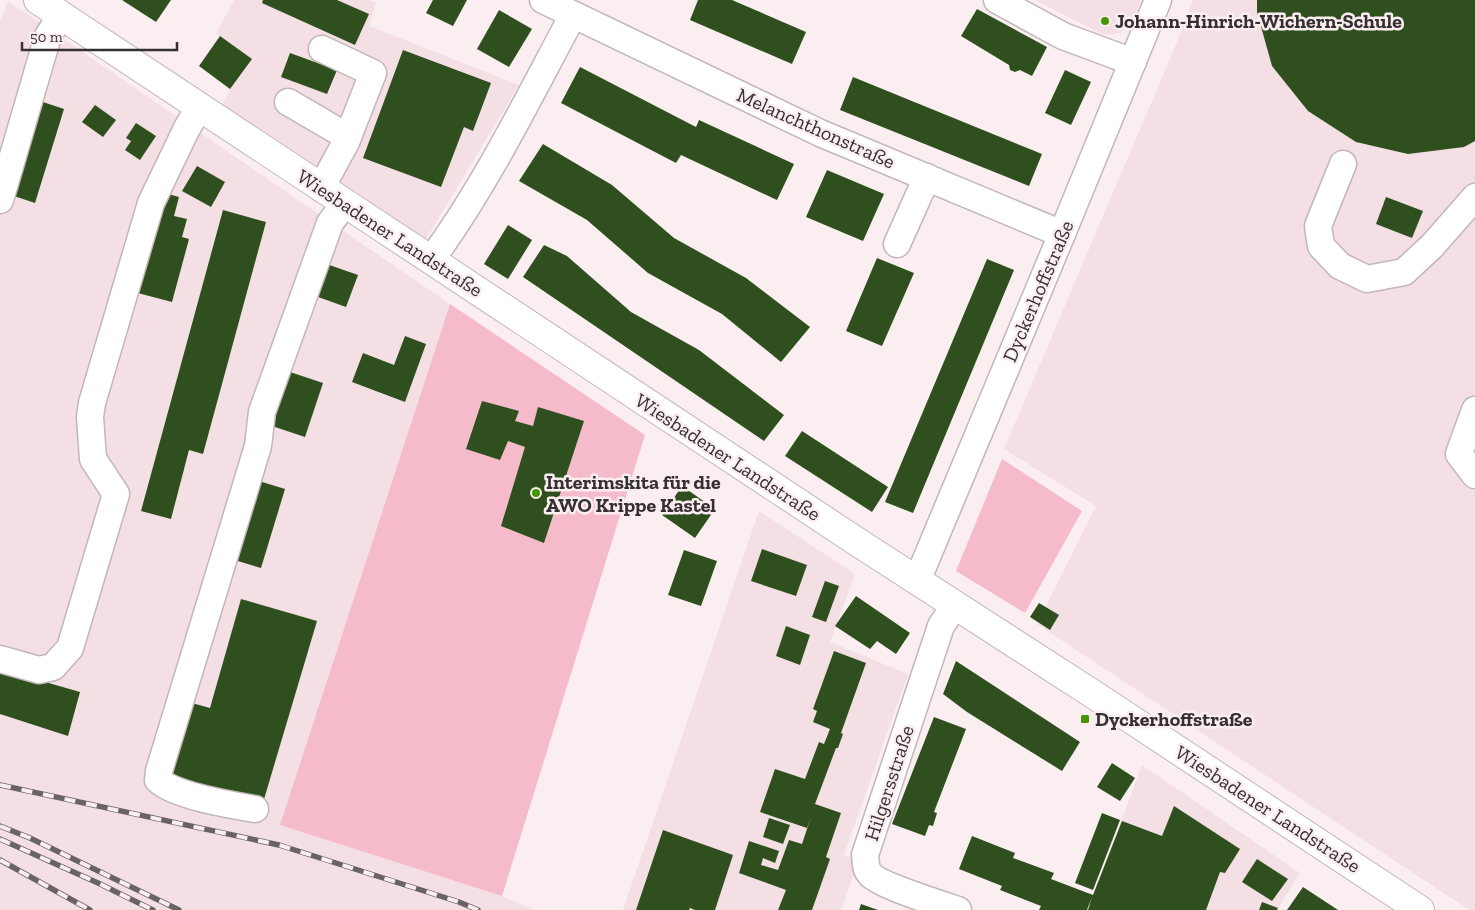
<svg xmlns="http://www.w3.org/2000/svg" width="1475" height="910" viewBox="0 0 1475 910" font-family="'Zilla Slab',serif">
<rect width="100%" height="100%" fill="#faeef1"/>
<g fill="#f4dfe4">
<path d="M 234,0 L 369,0 L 376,3 L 369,26 L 519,85 L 426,239 L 220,109 L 230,89 L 220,36 L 216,34 Z"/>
<path d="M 1035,0 L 1142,0 L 1130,25 L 1120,33 L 1109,35 L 1100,33 Z"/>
<path d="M 1193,0 L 1475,0 L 1475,910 L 1469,910 L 1037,624 L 1096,506 L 1004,449 L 1177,42 Z"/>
<path d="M 8,1 L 450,304 L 281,825 L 502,896 L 534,910 L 0,910 L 0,22 Z"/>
<path d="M 759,511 L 855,574 L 830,642 L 908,674 L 844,855 L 858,860 L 853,876 L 841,910 L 623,910 Z"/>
<path d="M 1142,765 L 1300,873 L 1277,910 L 1088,910 Z"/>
</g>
<g fill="#f5bbcb">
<path d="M 450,304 L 645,435 L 502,896 L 280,825 Z"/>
<path d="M 1002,459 L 1082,511 L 1025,613 L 956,571 Z"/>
</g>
<g fill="#2f501e">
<path d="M 122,0 L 171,0 L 156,22 Z"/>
<path d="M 263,0 L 337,0 L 369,14 L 355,45 L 262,3 Z"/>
<path d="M 433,0 L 467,0 L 453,26 L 426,13 Z"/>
<path d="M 698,0 L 732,0 L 806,32 L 792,64 L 690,20 Z"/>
<path d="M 1257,0 L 1475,0 L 1475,141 L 1464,147 L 1408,154 L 1356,142 L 1308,111 L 1272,66 L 1257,12 Z"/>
<path d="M 977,9 L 1047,47 L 1032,76 L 1020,70 L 1015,72 L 1010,70 L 1009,65 L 961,36 Z"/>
<path d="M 499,10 L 532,29 L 509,67 L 477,49 Z"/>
<path d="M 220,36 L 252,59 L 230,89 L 199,66 Z"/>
<path d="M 403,50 L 491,83 L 473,131 L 464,127 L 441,187 L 363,158 Z"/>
<path d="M 290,53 L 337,70 L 327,94 L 281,77 Z"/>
<path d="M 580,67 L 696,127 L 699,120 L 794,164 L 777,200 L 681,155 L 676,163 L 561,103 Z"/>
<path d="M 1065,70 L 1091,82 L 1071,125 L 1045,113 Z"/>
<path d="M 853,77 L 1042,154 L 1029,186 L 840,110 Z"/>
<path d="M 37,100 L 64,109 L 35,203 L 8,194 Z"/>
<path d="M 95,105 L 116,120 L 103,137 L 82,122 Z"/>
<path d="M 136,123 L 156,136 L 140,160 L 125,150 L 131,141 L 126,138 Z"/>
<path d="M 543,144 L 612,185 L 674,238 L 746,278 L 810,327 L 781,362 L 722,314 L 648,273 L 587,220 L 519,181 Z"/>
<path d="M 197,166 L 225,182 L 211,207 L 182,191 Z"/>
<path d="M 827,170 L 884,194 L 863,241 L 806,217 Z"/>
<path d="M 161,192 L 179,197 L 174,216 L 187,219 L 182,237 L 189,239 L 172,302 L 134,292 Z"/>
<path d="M 1386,197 L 1423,211 L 1412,238 L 1376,224 Z"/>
<path d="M 223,210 L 266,222 L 203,454 L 189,450 L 171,519 L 141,511 Z"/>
<path d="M 508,225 L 532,240 L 508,279 L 484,264 Z"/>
<path d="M 544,245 L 567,256 L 631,312 L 699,350 L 784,415 L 764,441 L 523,277 Z"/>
<path d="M 877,258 L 914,273 L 882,346 L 846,331 Z"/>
<path d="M 987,259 L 1014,270 L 913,513 L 885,502 Z"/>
<path d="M 318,261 L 358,275 L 346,307 L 307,293 Z"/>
<path d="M 405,336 L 426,344 L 405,402 L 352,382 L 363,353 L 394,365 Z"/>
<path d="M 284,370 L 323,383 L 305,437 L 266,424 Z"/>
<path d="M 482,401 L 519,411 L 515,421 L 533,426 L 538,407 L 584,421 L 544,543 L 501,526 L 525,447 L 508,441 L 500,460 L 466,449 Z"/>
<path d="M 802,431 L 888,487 L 872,512 L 785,456 Z"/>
<path d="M 252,479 L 285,489 L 261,568 L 228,558 Z"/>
<path d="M 682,486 L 715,509 L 695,538 L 662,515 Z"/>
<path d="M 762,549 L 807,565 L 796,596 L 751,581 Z"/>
<path d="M 684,550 L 717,561 L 701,606 L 668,595 Z"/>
<path d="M 825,581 L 839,586 L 826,622 L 812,617 Z"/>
<path d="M 856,596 L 910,633 L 896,654 L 877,641 L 870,649 L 835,626 Z"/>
<path d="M 241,599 L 317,621 L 262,806 L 170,780 L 192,703 L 210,708 Z"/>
<path d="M 1039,603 L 1059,615 L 1050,630 L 1030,617 Z"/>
<path d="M 786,626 L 810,635 L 800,665 L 776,656 Z"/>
<path d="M 834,651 L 866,663 L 841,733 L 843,734 L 838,748 L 836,748 L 815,804 L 841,813 L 826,857 L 830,859 L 812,910 L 778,910 L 786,890 L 739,873 L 749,841 L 779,851 L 775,863 L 763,858 L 761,865 L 778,870 L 789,840 L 802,844 L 811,817 L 807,828 L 760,812 L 775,769 L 805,779 L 819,742 L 824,744 L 830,729 L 813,722 L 817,711 L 813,709 Z"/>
<path d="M 956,661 L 1080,742 L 1062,771 L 967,712 L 943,694 Z"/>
<path d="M 0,669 L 80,692 L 68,736 L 0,714 Z"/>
<path d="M 934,717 L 966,729 L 934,812 L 937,813 L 933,826 L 929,825 L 925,836 L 892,824 Z"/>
<path d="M 1112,763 L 1135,778 L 1120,801 L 1097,787 Z"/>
<path d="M 1174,806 L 1240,849 L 1225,873 L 1220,872 L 1206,910 L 1088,910 L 1092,897 L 1087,910 L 1039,910 L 1041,906 L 1000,890 L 1002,886 L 959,869 L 972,836 L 1015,853 L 1013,858 L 1054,873 L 1051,879 L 1093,895 L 1122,821 L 1162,836 Z"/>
<path d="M 1102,813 L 1120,820 L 1093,890 L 1075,883 Z"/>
<path d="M 769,818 L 790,825 L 783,844 L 763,837 Z"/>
<path d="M 663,830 L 733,855 L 715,910 L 695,910 L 690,908 L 689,910 L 636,910 Z"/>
<path d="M 1257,859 L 1288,879 L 1272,901 L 1242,882 Z"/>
<path d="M 1303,887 L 1338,910 L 1287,910 Z"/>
<path d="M 1262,902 L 1278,908 L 1277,910 L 1259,910 Z"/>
<path d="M 861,904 L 878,910 L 859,910 Z"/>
</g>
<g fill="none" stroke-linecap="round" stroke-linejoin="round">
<g stroke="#c2b6b9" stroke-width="29">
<g id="minor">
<path d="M 543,0 L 820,133 L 1062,234"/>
<path d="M 997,0 L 1063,36 L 1133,62"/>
<path d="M 288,102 L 348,137"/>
<path d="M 1343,164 L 1318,226 L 1321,246 L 1340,266 L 1367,279 L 1404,272 L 1432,246 L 1475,197"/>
<path d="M 321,188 L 346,142 L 373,73 L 322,49"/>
<path d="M 0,200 L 48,36 L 61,15"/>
<path d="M 897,244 L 927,177"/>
<path d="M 431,260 C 486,185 529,97 573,15"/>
<path d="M 1475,410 L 1459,454 L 1475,475"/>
<path d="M 917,581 L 1062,234 L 1158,0"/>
<path d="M 955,605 L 941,626 L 865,855 C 866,861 865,869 870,874 C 879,885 940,904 958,910"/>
<path d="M 0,659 L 39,670 L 53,667 L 70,648 L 116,494 L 93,459 L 90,417 L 92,403 L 151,203 L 186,130 L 199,107"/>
<path d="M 255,809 C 231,805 175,796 158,780 L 159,771 L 258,446 L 262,412 L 330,223 L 345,203"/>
</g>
</g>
<g stroke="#c2b6b9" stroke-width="30">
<path id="major" d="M 38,0 L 859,543 L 1099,698 L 1420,910"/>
</g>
<use href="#minor" stroke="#fff" stroke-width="26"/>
<use href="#major" stroke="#fff" stroke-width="28"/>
<g stroke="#696365" stroke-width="5.5">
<g id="rail">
<path d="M 0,785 L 279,845 L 459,902 L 478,910"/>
<path d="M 0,826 L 30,838 L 179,910"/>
<path d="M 0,839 L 98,883 L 153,910"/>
<path d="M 0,860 L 90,910"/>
</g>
</g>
<use href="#rail" stroke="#faeef1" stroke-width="4" stroke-dasharray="11" stroke-linecap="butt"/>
</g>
<g fill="#479600" stroke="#faeef1" stroke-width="2">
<circle cx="1105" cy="21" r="5"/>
<circle cx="536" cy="493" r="5"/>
<rect x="1080" y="714" width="10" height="10" rx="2.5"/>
</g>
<g text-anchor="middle" stroke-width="5" stroke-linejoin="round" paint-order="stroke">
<g font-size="20" font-weight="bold" fill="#353132" stroke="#faeef1" text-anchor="start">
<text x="1115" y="28">Johann-Hinrich-Wichern-Schule</text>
<text x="546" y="489">Interimskita für die<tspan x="546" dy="23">AWO Krippe Kastel</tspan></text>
<text x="1095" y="726">Dyckerhoffstraße</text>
</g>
<g font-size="20" fill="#353132" stroke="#faeef1">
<text transform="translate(816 128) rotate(24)" y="7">Melanchthonstraße</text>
<text transform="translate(390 233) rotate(33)" y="7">Wiesbadener Landstraße</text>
<text transform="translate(1038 291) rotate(-67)" y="7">Dyckerhoffstraße</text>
<text transform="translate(728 457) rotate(33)" y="7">Wiesbadener Landstraße</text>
<text transform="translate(889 783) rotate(-72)" y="7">Hilgersstraße</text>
<text transform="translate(1268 809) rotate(33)" y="7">Wiesbadener Landstraße</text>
</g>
</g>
<path d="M22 42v8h155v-8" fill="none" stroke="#353132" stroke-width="2.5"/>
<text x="30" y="42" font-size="15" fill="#353132" stroke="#faeef1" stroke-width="4" paint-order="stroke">50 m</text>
</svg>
